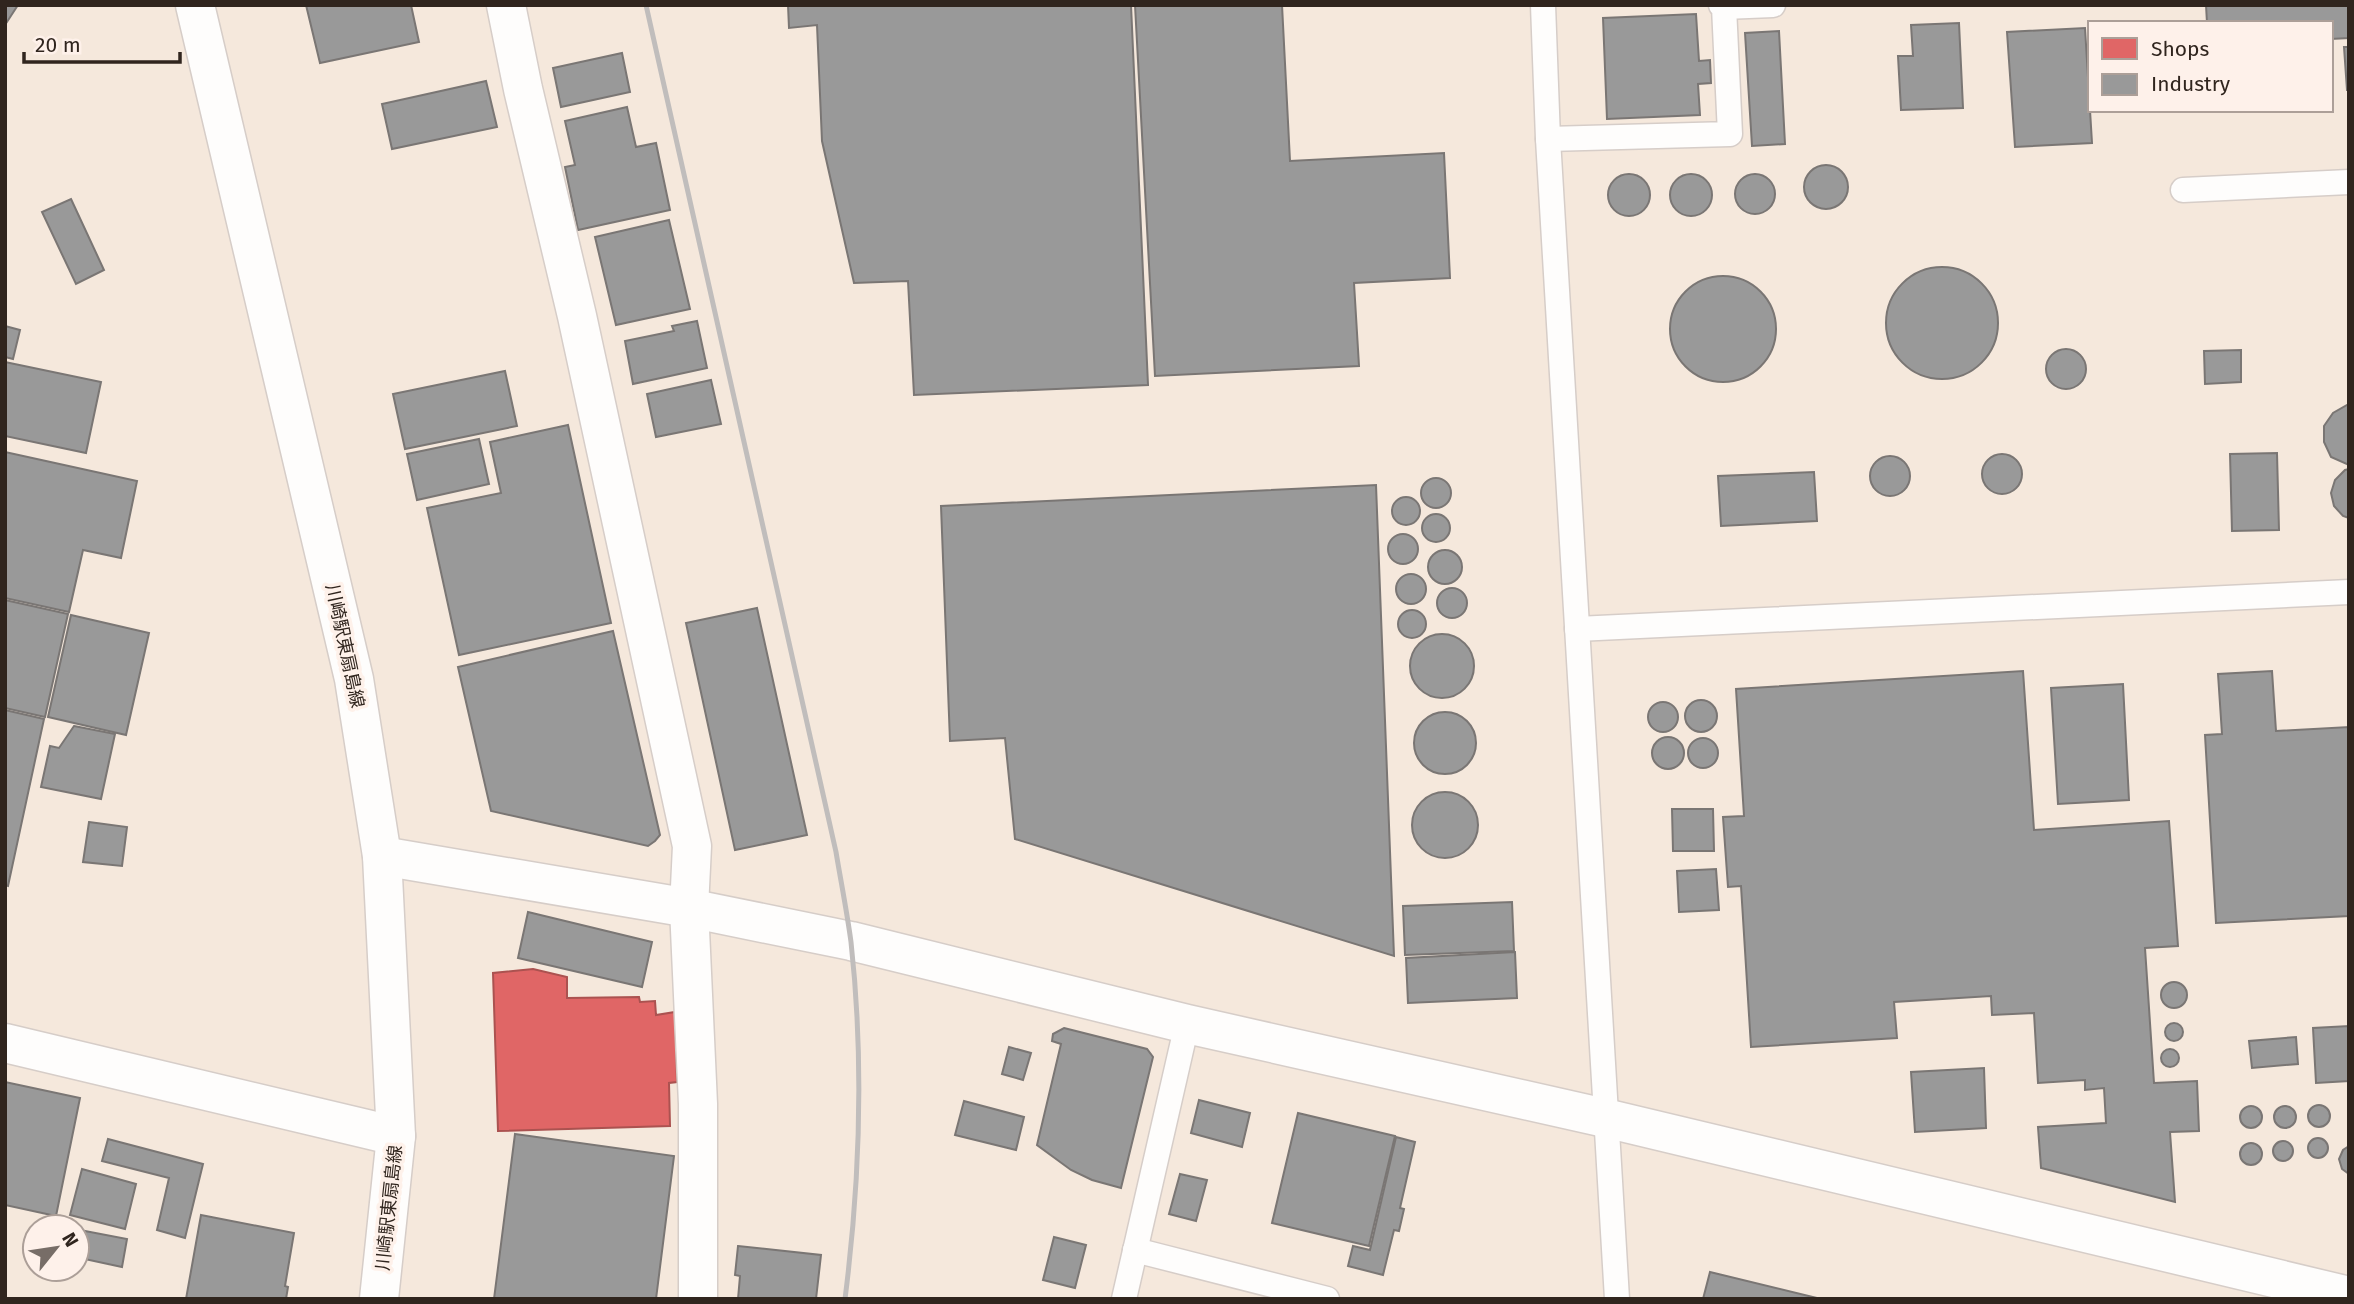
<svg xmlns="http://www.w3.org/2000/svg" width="2354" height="1304" viewBox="0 0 2354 1304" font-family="'Fira Sans','Noto Sans JP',sans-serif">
<rect width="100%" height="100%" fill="#faf2ee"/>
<path fill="#f5e8dc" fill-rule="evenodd" d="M 5,5 L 2349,5 L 2349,1299 L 5,1299 ZM 2090,23 L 2331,23 L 2331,110 L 2090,110 ZM 35,1227 L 77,1227 L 77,1269 L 35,1269 Z"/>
<path fill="#e06666" stroke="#ab5250" stroke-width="2" d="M 533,969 L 567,977 L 567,998 L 639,997 L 640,1002 L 655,1001 L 656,1015 L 675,1012 L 677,1082 L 669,1083 L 670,1126 L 498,1131 L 493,973 Z"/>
<g fill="#999" stroke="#7a7674" stroke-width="2">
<path d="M 5,5 L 18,5 L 5,25 Z"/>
<path d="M 306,5 L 411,5 L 419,42 L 320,63 Z"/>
<path d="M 788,5 L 1131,5 L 1148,385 L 914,395 L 908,281 L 854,283 L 822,141 L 817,25 L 789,28 Z"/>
<path d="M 1135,5 L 1282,5 L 1290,161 L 1444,153 L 1450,278 L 1354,283 L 1359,366 L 1155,376 Z"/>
<path d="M 2206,5 L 2349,5 L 2349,38 L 2331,39 L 2331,23 L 2207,23 Z"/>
<path d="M 1696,14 L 1699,61 L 1710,60 L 1711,83 L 1698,84 L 1700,115 L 1607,119 L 1603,18 Z"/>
<path d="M 1959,23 L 1963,108 L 1901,110 L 1898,56 L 1913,56 L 1911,25 Z"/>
<path d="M 2085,28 L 2092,143 L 2015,147 L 2007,32 Z"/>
<path d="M 1779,31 L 1785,144 L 1752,146 L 1745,33 Z"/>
<path d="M 2344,47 L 2349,47 L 2349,90 L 2347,90 Z"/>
<path d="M 622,53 L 630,92 L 561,107 L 553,68 Z"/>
<path d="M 486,81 L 497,127 L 392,149 L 382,104 Z"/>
<path d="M 627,107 L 636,147 L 656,143 L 670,210 L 578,230 L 565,167 L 575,165 L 565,121 Z"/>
<circle cx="1826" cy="187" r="22"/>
<circle cx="1755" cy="194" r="20"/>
<circle cx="1629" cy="195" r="21"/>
<circle cx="1691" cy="195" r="21"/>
<path d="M 71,199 L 104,270 L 76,284 L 42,212 Z"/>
<path d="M 669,220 L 690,309 L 616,325 L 595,237 Z"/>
<circle cx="1942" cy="323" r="56"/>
<circle cx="1723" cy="329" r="53"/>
<path d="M 697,321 L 707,368 L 633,384 L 625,341 L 674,331 L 672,326 Z"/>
<path d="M 5,326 L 20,330 L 13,359 L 5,357 Z"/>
<circle cx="2066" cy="369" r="20"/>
<path d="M 2241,350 L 2241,382 L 2205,384 L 2204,351 Z"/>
<path d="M 5,362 L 101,382 L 86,453 L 5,436 Z"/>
<path d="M 505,371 L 517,426 L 405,449 L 393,394 Z"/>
<path d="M 711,380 L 721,424 L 656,437 L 647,394 Z"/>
<path d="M 2347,405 L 2349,405 L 2349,465 L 2331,457 L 2324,442 L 2324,426 L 2333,413 Z"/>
<path d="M 568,425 L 611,623 L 459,655 L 427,508 L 501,493 L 490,442 Z"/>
<path d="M 479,439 L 489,484 L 417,500 L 407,454 Z"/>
<path d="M 5,452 L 137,481 L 121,558 L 83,550 L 69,612 L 5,598 Z"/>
<path d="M 2277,453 L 2279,530 L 2232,531 L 2230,454 Z"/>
<circle cx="2002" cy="474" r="20"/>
<circle cx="1890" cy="476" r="20"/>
<path d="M 2349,469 L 2349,518 L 2343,516 L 2334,506 L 2331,493 L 2335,480 L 2345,470 Z"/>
<path d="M 1814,472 L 1817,521 L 1721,526 L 1718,476 Z"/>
<circle cx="1436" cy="493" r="15"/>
<path d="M 1376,485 L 1394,956 L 1015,839 L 1005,738 L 950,741 L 941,506 Z"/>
<circle cx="1406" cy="511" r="14"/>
<circle cx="1436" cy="528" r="14"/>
<circle cx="1403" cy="549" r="15"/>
<circle cx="1445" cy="567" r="17"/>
<circle cx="1411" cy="589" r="15"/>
<circle cx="1452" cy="603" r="15"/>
<path d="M 5,600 L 68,614 L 45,717 L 5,708 Z"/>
<path d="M 757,608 L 807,835 L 735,850 L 686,623 Z"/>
<circle cx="1412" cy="624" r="14"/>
<path d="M 71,615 L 149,633 L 126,735 L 48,717 Z"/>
<path d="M 613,631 L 660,835 L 655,841 L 648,846 L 491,811 L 458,667 Z"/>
<circle cx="1442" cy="666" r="32"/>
<path d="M 2023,671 L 2034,830 L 2169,821 L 2178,946 L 2145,948 L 2154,1083 L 2197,1081 L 2199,1131 L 2170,1132 L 2175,1202 L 2041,1168 L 2038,1127 L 2106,1123 L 2104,1088 L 2085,1090 L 2085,1080 L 2038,1083 L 2034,1013 L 1992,1015 L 1991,996 L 1894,1002 L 1897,1038 L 1751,1047 L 1741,886 L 1728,887 L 1723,817 L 1744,816 L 1736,689 Z"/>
<path d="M 2272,671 L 2276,731 L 2349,727 L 2349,916 L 2216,923 L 2205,735 L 2222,734 L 2218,674 Z"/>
<path d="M 2123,684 L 2129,800 L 2058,804 L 2051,688 Z"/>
<circle cx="1701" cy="716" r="16"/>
<circle cx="1663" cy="717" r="15"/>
<path d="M 5,710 L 44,719 L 8,886 L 5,885 Z"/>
<circle cx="1445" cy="743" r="31"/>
<path d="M 74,726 L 115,734 L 101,799 L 41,787 L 50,746 L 59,748 Z"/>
<circle cx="1668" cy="753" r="16"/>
<circle cx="1703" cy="753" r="15"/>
<circle cx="1445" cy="825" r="33"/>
<path d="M 1672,809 L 1713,809 L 1714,851 L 1673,851 Z"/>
<path d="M 89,822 L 127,827 L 122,866 L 83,862 Z"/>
<path d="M 1716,869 L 1719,910 L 1679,912 L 1677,871 Z"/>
<path d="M 1512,902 L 1514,951 L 1405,955 L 1403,906 Z"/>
<path d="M 528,912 L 652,942 L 642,987 L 518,958 Z"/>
<path d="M 1515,952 L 1517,998 L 1408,1003 L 1406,958 Z"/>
<circle cx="2174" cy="995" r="13"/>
<circle cx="2174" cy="1032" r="9"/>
<path d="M 2349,1026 L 2349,1081 L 2316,1083 L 2313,1028 Z"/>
<path d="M 1064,1028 L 1147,1049 L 1153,1057 L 1121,1188 L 1092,1180 L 1071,1170 L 1037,1145 L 1061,1044 L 1052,1041 L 1053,1034 Z"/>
<path d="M 2296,1037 L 2298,1064 L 2252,1068 L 2249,1041 Z"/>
<path d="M 1009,1047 L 1031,1053 L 1023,1080 L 1002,1074 Z"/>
<circle cx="2170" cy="1058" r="9"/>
<path d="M 1984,1068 L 1986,1128 L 1915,1132 L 1911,1072 Z"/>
<path d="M 5,1082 L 80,1098 L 56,1216 L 5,1205 Z"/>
<path d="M 1199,1100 L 1250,1113 L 1242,1147 L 1191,1133 Z"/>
<path d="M 964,1101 L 1024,1117 L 1016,1150 L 955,1135 Z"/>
<circle cx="2319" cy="1116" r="11"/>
<circle cx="2251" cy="1117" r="11"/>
<circle cx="2285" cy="1117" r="11"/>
<path d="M 1298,1113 L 1395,1136 L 1369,1246 L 1272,1223 Z"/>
<path d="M 515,1134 L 674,1156 L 656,1299 L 494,1299 Z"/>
<path d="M 1396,1137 L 1415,1142 L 1400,1208 L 1404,1209 L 1399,1231 L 1394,1230 L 1383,1275 L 1348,1266 L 1353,1246 L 1370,1250 Z"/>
<circle cx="2318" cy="1148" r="10"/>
<path d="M 108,1139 L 203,1164 L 185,1238 L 157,1230 L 169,1178 L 102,1161 Z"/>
<circle cx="2283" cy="1151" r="10"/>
<circle cx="2251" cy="1154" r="11"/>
<path d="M 2349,1146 L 2349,1174 L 2342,1169 L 2339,1159 L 2343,1150 Z"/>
<path d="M 82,1169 L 136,1184 L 125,1229 L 70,1215 Z"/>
<path d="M 1180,1174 L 1207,1180 L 1196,1221 L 1169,1214 Z"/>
<path d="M 201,1215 L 294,1233 L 285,1286 L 288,1287 L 286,1299 L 186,1299 Z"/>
<path d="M 85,1231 L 127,1239 L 122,1267 L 80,1258 Z"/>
<path d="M 1054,1237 L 1086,1245 L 1075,1288 L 1043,1280 Z"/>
<path d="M 738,1246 L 821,1255 L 816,1299 L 738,1299 L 740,1276 L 735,1275 Z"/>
<path d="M 1710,1272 L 1821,1299 L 1703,1299 Z"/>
</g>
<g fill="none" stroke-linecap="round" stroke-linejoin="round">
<g stroke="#d6cdc8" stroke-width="27">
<g id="lane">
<path d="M 1543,5 L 1548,139 L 1617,1299"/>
<path d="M 1724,7 L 1773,5"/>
<path d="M 1548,139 L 1730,134 L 1724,7 L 1721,5"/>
<path d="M 2183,190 L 2349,182"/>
<path d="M 1577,629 L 2349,592"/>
<path d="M 1135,1250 L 1327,1299"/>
<path d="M 1124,1299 L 1187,1024"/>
</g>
</g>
<g stroke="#d6cdc8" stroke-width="41">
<g id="street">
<path d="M 506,5 L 523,89 L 577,316 L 692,846 L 689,908 L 698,1104 L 698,1299"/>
<path d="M 382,856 L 689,908 L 851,941 L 1187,1024 L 1605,1118 L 2349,1296"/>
</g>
</g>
<g stroke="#d6cdc8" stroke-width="41">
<path id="secondary" d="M 5,1043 L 396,1136"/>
</g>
<g stroke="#d6cdc8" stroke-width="41">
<path id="highway" d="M 195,5 L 354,679 L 382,856 L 396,1136 L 379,1299"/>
</g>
<use href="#lane" stroke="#fefdfc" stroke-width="24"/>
<use href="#street" stroke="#fefdfc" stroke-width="38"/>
<use href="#secondary" stroke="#fefdfc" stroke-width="38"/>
<use href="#highway" stroke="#fefdfc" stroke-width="38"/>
<path stroke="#c0bdbc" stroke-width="5" d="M 646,5 L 836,852 C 841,882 847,912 851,942 C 864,1060 860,1181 845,1299"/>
</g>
<g text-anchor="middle" stroke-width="7" stroke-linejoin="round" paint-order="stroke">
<g font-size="18" fill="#30251e" stroke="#fef1ea">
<text transform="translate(345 646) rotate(78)" y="6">川崎駅東扇島線</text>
<text transform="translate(389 1208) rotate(-84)" y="6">川崎駅東扇島線</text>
</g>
</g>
<rect width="2354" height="1304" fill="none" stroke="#30251e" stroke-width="14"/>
<rect x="2088" y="21" width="245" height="91" fill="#fef1ea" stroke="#ac9f98" stroke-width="2"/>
<rect x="2102" y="38" width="35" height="21" fill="#e06666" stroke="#ac9f98" stroke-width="2"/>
<text x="2151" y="56" font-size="21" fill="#30251e">Shops</text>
<rect x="2102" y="74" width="35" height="21" fill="#999999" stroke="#ac9f98" stroke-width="2"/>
<text x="2151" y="91" font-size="21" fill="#30251e">Industry</text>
<g transform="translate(56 1248) rotate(60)"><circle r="33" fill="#fef1ea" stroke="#ac9f98" stroke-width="2"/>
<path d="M0-5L12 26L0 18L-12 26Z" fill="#776d67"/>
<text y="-10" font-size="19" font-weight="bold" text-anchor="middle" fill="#30251e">N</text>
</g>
<path d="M24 52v10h156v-10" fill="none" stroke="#30251e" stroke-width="3.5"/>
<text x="35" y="52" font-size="21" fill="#30251e" stroke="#fef1ea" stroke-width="5" paint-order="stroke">20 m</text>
</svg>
